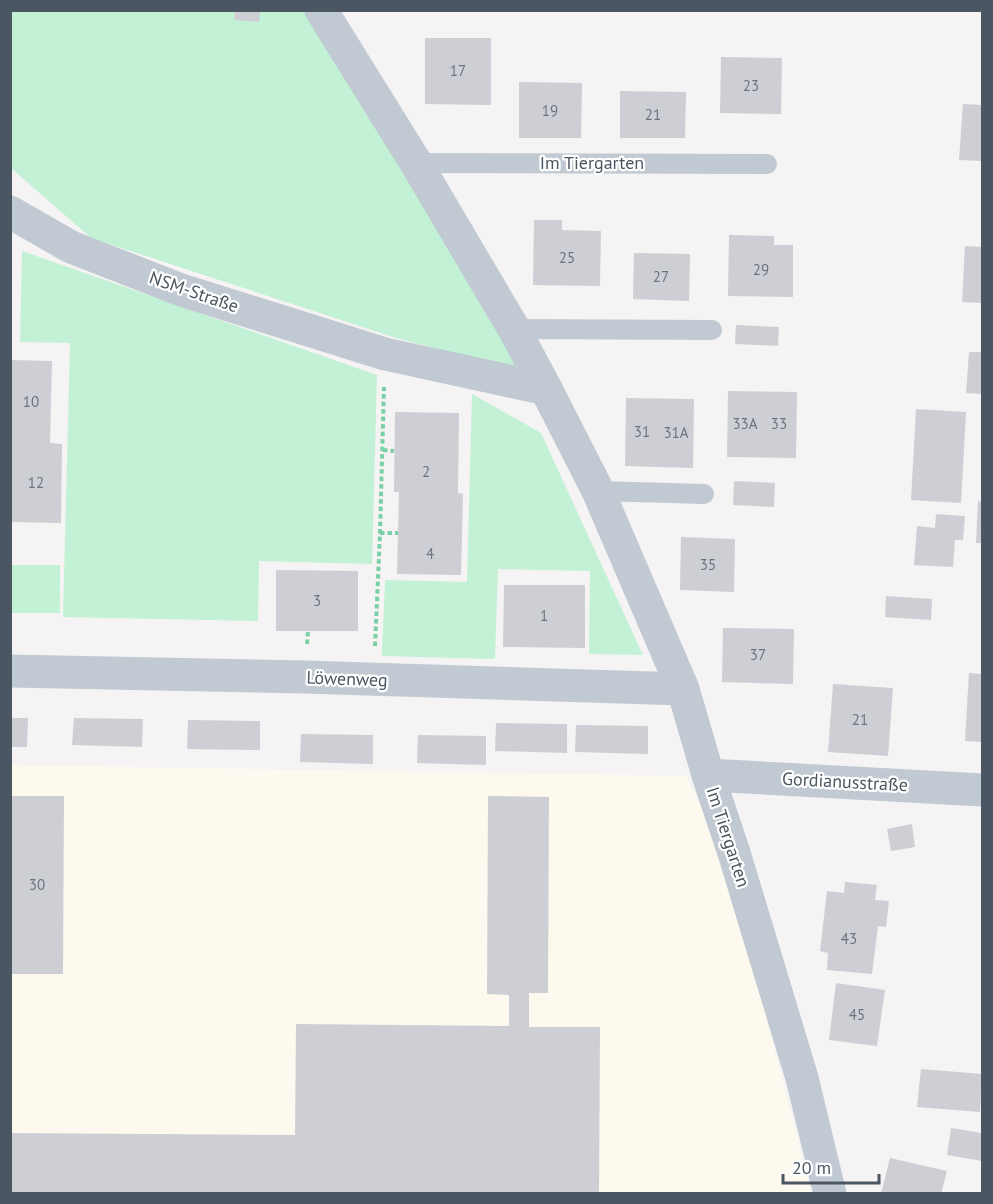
<svg xmlns="http://www.w3.org/2000/svg" width="993" height="1204" viewBox="0 0 993 1204" font-family="'PT Sans',sans-serif">
<rect width="100%" height="100%" fill="#f5f3f3"/>
<path fill="#fdf9ef" d="M 11,765 L 686,776 L 726,859 L 811,1193 L 11,1194 Z"/>
<g fill="#c3f1d5">
<path d="M 11,11 L 308,11 L 529,373 L 393,337 L 91,238 L 11,168 Z"/>
<path d="M 22,251 L 377,375 L 372,564 L 259,561 L 258,621 L 63,617 L 70,343 L 20,342 Z"/>
<path d="M 472,394 L 541,433 L 643,655 L 589,654 L 590,571 L 498,569 L 495,659 L 382,656 L 385,580 L 467,582 Z"/>
<rect x="11" y="565" width="49" height="48"/>
</g>
<g fill="#cdcfd5">
<path d="M 235,10 L 260,10 L 259,22 L 234,20 Z"/>
<path d="M 425,38 L 491,38 L 491,105 L 425,104 Z"/>
<path d="M 721,57 L 782,58 L 781,114 L 720,113 Z"/>
<path d="M 519,82 L 582,83 L 581,138 L 519,138 Z"/>
<path d="M 620,91 L 686,92 L 685,138 L 620,138 Z"/>
<path d="M 963,104 L 982,105 L 982,161 L 959,160 Z"/>
<path d="M 534,220 L 562,220 L 562,230 L 601,231 L 600,286 L 533,285 Z"/>
<path d="M 729,235 L 774,236 L 774,245 L 793,245 L 793,297 L 728,296 Z"/>
<path d="M 965,246 L 982,247 L 982,303 L 962,302 Z"/>
<path d="M 634,253 L 690,254 L 689,301 L 633,299 Z"/>
<path d="M 736,325 L 779,327 L 778,346 L 735,344 Z"/>
<path d="M 969,352 L 982,352 L 982,394 L 966,393 Z"/>
<path d="M 10,360 L 52,361 L 50,443 L 62,444 L 61,523 L 10,522 Z"/>
<path d="M 728,391 L 797,392 L 796,458 L 727,457 Z"/>
<path d="M 626,398 L 694,399 L 693,468 L 625,466 Z"/>
<path d="M 916,409 L 966,412 L 961,503 L 911,500 Z"/>
<path d="M 395,412 L 459,413 L 458,493 L 463,494 L 461,575 L 397,574 L 399,492 L 394,492 Z"/>
<path d="M 734,481 L 775,483 L 774,507 L 733,505 Z"/>
<path d="M 978,501 L 982,502 L 982,543 L 976,543 Z"/>
<path d="M 936,514 L 965,516 L 963,540 L 955,540 L 953,567 L 914,565 L 917,526 L 935,528 Z"/>
<path d="M 681,537 L 735,539 L 734,592 L 680,590 Z"/>
<path d="M 276,570 L 358,571 L 358,631 L 276,631 Z"/>
<path d="M 504,585 L 585,585 L 585,648 L 503,647 Z"/>
<path d="M 886,596 L 932,599 L 931,620 L 885,617 Z"/>
<path d="M 723,628 L 794,629 L 793,684 L 722,682 Z"/>
<path d="M 969,673 L 982,674 L 982,742 L 965,741 Z"/>
<path d="M 833,684 L 893,688 L 888,756 L 828,752 Z"/>
<path d="M 10,718 L 28,718 L 27,747 L 10,747 Z"/>
<path d="M 74,718 L 143,719 L 142,747 L 72,745 Z"/>
<path d="M 188,720 L 260,721 L 260,750 L 187,749 Z"/>
<path d="M 496,723 L 567,724 L 567,753 L 495,751 Z"/>
<path d="M 576,725 L 648,726 L 648,754 L 575,752 Z"/>
<path d="M 301,734 L 373,735 L 373,764 L 300,762 Z"/>
<path d="M 418,735 L 486,736 L 486,765 L 417,763 Z"/>
<path d="M 10,796 L 64,796 L 63,974 L 10,974 Z"/>
<path d="M 488,796 L 549,797 L 548,993 L 529,993 L 529,1027 L 600,1027 L 599,1194 L 10,1194 L 10,1133 L 295,1135 L 296,1024 L 509,1026 L 509,995 L 487,994 Z"/>
<path d="M 912,824 L 915,847 L 891,851 L 887,829 Z"/>
<path d="M 845,882 L 877,885 L 875,900 L 889,901 L 886,927 L 878,926 L 872,974 L 827,970 L 828,953 L 820,951 L 827,891 L 844,893 Z"/>
<path d="M 836,983 L 885,990 L 877,1046 L 829,1040 Z"/>
<path d="M 921,1069 L 982,1074 L 980,1112 L 917,1107 Z"/>
<path d="M 951,1128 L 982,1133 L 982,1161 L 947,1155 Z"/>
<path d="M 890,1158 L 947,1171 L 941,1194 L 881,1194 Z"/>
</g>
<g fill="none" stroke-linecap="round" stroke-linejoin="round">
<g stroke="#7ad0a6" stroke-width="4" stroke-dasharray="4.5 3" stroke-linecap="butt">
<path d="M 383,450 L 394,451"/>
<path d="M 380,533 L 398,533"/>
<path d="M 307,644 L 308,631"/>
<path d="M 375,646 L 380,533 L 384,387"/>
</g>
<g stroke="#c1cad2" stroke-width="20">
<path d="M 416,163 L 767,164"/>
<path d="M 514,329 L 712,330"/>
<path d="M 598,491 L 704,494"/>
</g>
<g stroke="#c1cad2" stroke-width="33">
<path d="M 321,10 L 416,163 L 514,329 L 546,389 L 598,491 L 683,689 L 708,775 L 734,853 L 802,1078 L 830,1194"/>
<path d="M 10,212 L 71,247 L 181,290 L 385,354 L 546,389"/>
<path d="M 10,671 L 305,677 L 683,689"/>
<path d="M 708,775 L 982,790"/>
</g>
</g>
<g text-anchor="middle" stroke-width="4.5" stroke-linejoin="round" paint-order="stroke">
<g font-size="15" fill="#6b747e">
<text x="458" y="76">17</text>
<text x="751" y="91">23</text>
<text x="550" y="116">19</text>
<text x="653" y="120">21</text>
<text x="567" y="263">25</text>
<text x="761" y="275">29</text>
<text x="661" y="282">27</text>
<text x="31" y="407">10</text>
<text x="745" y="429">33A</text>
<text x="779" y="429">33</text>
<text x="642" y="437">31</text>
<text x="676" y="438">31A</text>
<text x="426" y="477">2</text>
<text x="36" y="488">12</text>
<text x="430" y="559">4</text>
<text x="708" y="570">35</text>
<text x="317" y="606">3</text>
<text x="544" y="621">1</text>
<text x="758" y="660">37</text>
<text x="860" y="725">21</text>
<text x="37" y="890">30</text>
<text x="849" y="944">43</text>
<text x="857" y="1020">45</text>
</g>
<g font-size="18" fill="#4a5661" stroke="#fff">
<text x="592" y="169">Im Tiergarten</text>
<text transform="translate(194 292) rotate(19)" y="6">NSM-Straße</text>
<text transform="translate(347 679) rotate(2)" y="6">Löwenweg</text>
<text transform="translate(845 782) rotate(3)" y="6">Gordianusstraße</text>
<text transform="translate(728 837) rotate(72)" y="6">Im Tiergarten</text>
</g>
</g>
<rect width="993" height="1204" fill="none" stroke="#4a5661" stroke-width="24"/>
<path d="M783 1174v9h96v-9" fill="none" stroke="#4a5661" stroke-width="3"/>
<text x="792" y="1174" font-size="18" fill="#4a5661" stroke="#ffffff" stroke-width="4.5" paint-order="stroke">20 m</text>
</svg>
